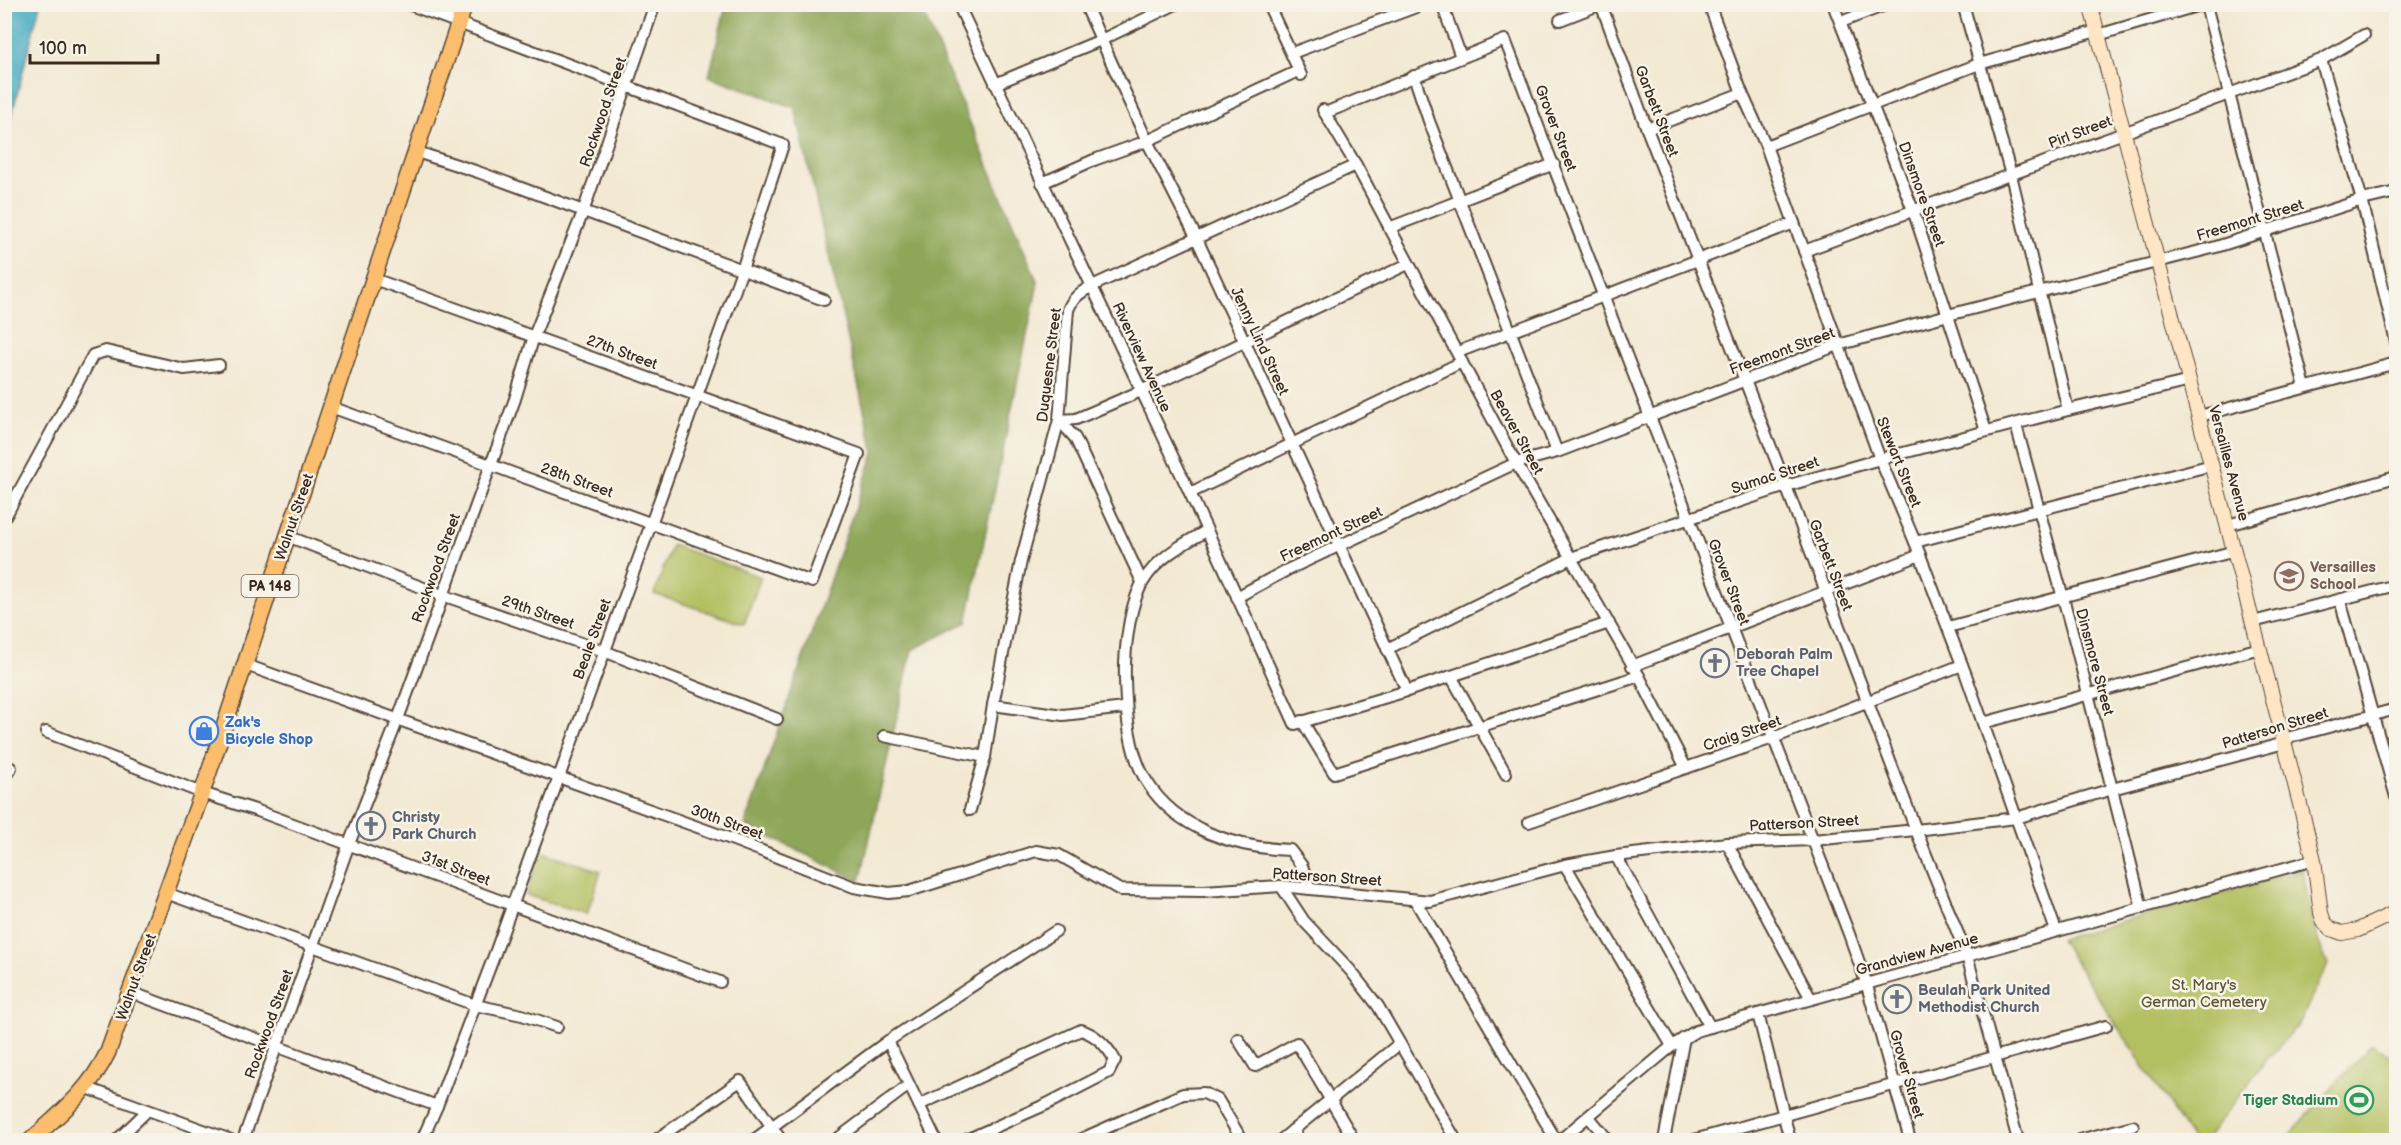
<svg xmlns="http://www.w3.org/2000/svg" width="2401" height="1145" viewBox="0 0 2401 1145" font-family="'Balsamiq Sans',sans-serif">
<rect width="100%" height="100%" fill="#f7f3e8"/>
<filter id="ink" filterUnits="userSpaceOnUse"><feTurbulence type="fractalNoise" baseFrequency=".0167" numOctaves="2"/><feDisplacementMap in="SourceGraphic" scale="12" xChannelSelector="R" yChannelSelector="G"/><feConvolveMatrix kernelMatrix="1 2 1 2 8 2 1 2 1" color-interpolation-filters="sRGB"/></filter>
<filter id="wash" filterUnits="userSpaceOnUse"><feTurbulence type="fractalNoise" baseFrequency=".008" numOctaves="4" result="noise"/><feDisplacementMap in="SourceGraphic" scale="24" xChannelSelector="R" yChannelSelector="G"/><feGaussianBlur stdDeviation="1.35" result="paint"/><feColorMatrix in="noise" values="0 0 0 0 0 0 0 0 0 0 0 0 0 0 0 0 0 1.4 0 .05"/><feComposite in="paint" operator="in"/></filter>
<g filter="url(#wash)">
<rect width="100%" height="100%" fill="#f3e9d3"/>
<g fill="#b3c062" stroke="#777540" stroke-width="1.5">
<path d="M 672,545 L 761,577 L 744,624 L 654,594 Z"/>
<path d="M 540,851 L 601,871 L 587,914 L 526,895 Z"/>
<path d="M 2303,870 C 2308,903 2313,934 2328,964 L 2299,1024 L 2263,1064 L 2206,1140 L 2192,1140 L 2060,939 Z"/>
<path d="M 2372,1044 L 2396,1060 L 2396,1140 L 2285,1140 Z"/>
</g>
<path fill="#8ea658" stroke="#64683b" stroke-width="1.5" d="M 726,5 L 920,5 L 1038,283 L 967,622 L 912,650 L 860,881 L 745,825 L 874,453 L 795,108 L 709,76 Z"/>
<path fill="#42a9c2" stroke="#3e6a70" stroke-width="1.5" d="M 5,4 L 40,5 L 5,142 L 4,5 Z"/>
</g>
<g filter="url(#ink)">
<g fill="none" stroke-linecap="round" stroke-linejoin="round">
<g stroke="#574739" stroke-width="14">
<g id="street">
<path d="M 408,4 L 783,145 L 742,270 L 651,524 L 494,956 L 437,1106 L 422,1140"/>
<path d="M 958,4 L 1190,493 L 1295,724 L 1407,691 L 1609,623"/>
<path d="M 1085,4 L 1147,141 L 1196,237 L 1407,691"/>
<path d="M 1268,4 L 1301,75"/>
<path d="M 1442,4 L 1461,57"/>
<path d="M 1601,4 L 1647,129 L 1786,486 L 1916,830 L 1967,956 L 2018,1140"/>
<path d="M 1709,4 L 1742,93 L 1766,146 L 1880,459 L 1915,542 L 1966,675 L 2056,931"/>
<path d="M 1833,4 L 1913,210 L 1986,431"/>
<path d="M 1963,4 L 2011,175 L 2068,410"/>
<path d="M 1560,20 L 1601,4"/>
<path d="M 1841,22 L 1888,4"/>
<path d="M 2098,35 L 2200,5 L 2207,9 L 2305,387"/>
<path d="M 1292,53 L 1424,4"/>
<path d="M 2321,60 L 2362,200 L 2396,342"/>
<path d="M 1414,76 L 1429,121 L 1557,452"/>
<path d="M 995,84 L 1101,40 L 1176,4"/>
<path d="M 1323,110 L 1356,165 L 1516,463 L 1639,676 L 1686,768"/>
<path d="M 1325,113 L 1505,40 L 1849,934 L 1866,982 L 1910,1140"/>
<path d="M 1647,129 L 1742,93"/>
<path d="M 1766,146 L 1979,64 L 2097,31"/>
<path d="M 417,152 L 478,172 L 824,300"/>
<path d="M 1042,183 L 1094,160 L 1147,141 L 1298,71"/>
<path d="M 1389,228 L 1554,164"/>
<path d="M 1804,251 L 2321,60 L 2364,35"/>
<path d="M 1458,352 L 1794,223"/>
<path d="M 331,407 L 812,582 L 859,454 L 374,279"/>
<path d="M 2200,416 L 2396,363"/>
<path d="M 1059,420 L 1076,419 L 1141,391 L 1408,264"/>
<path d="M 1059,420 L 1075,438 L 1142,582"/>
<path d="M 2016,425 L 2075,642 L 2142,908"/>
<path d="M 1190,493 L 1462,362"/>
<path d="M 4,519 L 93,355 L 106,351 L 184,369 L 219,365"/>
<path d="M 2228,525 L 2396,477"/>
<path d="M 1206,531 C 1183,544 1157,558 1143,582 C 1129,605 1124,653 1125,680 C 1126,713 1129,753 1147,782 C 1177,830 1236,848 1290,850 L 1302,866 L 1310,889"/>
<path d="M 287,536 L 442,595 L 604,651 L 777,719"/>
<path d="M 1915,542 L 2212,465"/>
<path d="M 1237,597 L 1287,570 L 1516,463 L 1557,452 L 1838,345 L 1948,315 L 2216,247 L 2362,200 L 2396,192"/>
<path d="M 2340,600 L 2396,797"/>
<path d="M 2253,622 L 2396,585"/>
<path d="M 1948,627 L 2235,551"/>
<path d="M 1387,649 L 1571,558 L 1786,486 L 1880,459 L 2068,410 L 2190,381"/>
<path d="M 243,664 L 731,839 L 854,887 L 889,893 L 909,891 L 1036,851 L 1059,855 L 1120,890 L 1204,891 L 1281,886 L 1430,901 L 1565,865 L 1616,856 L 1727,843 L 1813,840 L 1916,830 L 2016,818 L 2112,789 L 2277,745 L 2291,737 L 2396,709"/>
<path d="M 1632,666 L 1920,555"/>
<path d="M 1451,676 L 1506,774"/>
<path d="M 993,705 L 1063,715 L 1125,708"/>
<path d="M 1302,721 L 1334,773 L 1639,676"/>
<path d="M 1983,723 L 2260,648"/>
<path d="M 46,732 L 202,793 L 258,811 L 720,982"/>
<path d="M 884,736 L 985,757"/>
<path d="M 4,778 L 11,768"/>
<path d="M 970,810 L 985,757 L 993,705 L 1021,561 L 1059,420 L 1068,310 C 1073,297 1080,293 1092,286 L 1356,165"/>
<path d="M 1529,822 L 1773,738 L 1962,665"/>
<path d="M 1727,843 L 1811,999"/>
<path d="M 1616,856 L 1710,1027"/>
<path d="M 1565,865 L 1672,1046"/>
<path d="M 1281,886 L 1304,921 L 1350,970 L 1378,1006 L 1456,1140"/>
<path d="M 166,893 L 475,1005 L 522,1015 L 557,1027"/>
<path d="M 1415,900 L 1556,1140"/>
<path d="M 130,992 L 437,1106"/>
<path d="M 1758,1014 L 1790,1140"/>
<path d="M 1238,1039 L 1255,1066 L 1297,1043 L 1354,1140"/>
<path d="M 888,1041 L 936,1140"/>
<path d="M 87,1088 L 231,1140"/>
<path d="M 919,1105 L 1081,1030 C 1097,1035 1107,1046 1115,1060 L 1109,1072 L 1047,1104 L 966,1140"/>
<path d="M 1589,1117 L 1608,1140"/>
<path d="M 1293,1130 L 1299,1140"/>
<path d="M 117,1140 L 147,1111"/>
<path d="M 243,1140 L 349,844 L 398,719 L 515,399 L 534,336 L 583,212 L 655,4"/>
<path d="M 656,1140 L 740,1081 L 781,1140"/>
<path d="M 754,1140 L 888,1041 L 1056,931"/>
<path d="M 836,1140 L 909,1085"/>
<path d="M 1079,1140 L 1183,1094 L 1204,1093 L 1218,1100 L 1242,1140"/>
<path d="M 1281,1140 L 1399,1044"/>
<path d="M 1560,1140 L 1672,1046 L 1696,1031 L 2314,860"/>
<path d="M 1664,1140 L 1684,1038"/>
<path d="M 1694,1140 L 2106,1026"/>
<path d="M 2079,1140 L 2133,1126"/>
</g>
</g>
<g stroke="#574739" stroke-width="16">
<path id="secondary" d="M 2090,4 L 2284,741 L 2314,860 L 2321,913 L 2324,922 L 2331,929 L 2342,933 L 2358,930 L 2396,912"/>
</g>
<g stroke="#574739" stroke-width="18">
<path id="primary" d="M 31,1140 C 62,1112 89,1091 108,1052 L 202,793 L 465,4"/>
</g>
<use href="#street" stroke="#fff" stroke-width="10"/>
<use href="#secondary" stroke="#fde5c5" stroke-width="14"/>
<use href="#primary" stroke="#fbbe6e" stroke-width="15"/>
</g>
</g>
<defs>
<g id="school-ring" transform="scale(1.5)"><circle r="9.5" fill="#f7f3e8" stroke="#8d6e63" stroke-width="1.5"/><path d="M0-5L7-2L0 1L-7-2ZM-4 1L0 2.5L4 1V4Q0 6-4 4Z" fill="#8d6e63"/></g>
<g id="church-ring" transform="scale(1.5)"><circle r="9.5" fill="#f7f3e8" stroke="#6b7280" stroke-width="1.5"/><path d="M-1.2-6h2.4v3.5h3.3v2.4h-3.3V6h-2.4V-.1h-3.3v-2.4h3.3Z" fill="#6b7280"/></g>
<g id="shop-ring" transform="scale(1.5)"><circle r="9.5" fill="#f7f3e8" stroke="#3f7fe0" stroke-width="1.5"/><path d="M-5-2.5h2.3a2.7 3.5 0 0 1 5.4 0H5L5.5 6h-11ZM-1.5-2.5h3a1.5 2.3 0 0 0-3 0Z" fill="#3f7fe0"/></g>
<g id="stadium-ring" transform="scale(1.5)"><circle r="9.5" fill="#f7f3e8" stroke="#2e9e5b" stroke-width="1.5"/><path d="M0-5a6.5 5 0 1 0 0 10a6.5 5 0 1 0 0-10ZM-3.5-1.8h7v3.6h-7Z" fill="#2e9e5b"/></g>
</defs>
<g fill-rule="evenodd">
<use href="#school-ring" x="2289" y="576"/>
<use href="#church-ring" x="1715" y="663"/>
<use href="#shop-ring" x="204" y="731"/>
<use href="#church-ring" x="371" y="826"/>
<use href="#church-ring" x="1897" y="999"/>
<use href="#stadium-ring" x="2359" y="1100"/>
</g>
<g text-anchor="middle" stroke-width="5" stroke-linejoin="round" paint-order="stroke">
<rect fill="#f7f3e8" stroke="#73665b" stroke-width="1.5" x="241.5" y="575" width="57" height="22" rx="4.5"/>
<g font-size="14" font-weight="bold" fill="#3b2a1e">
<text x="270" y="591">PA 148</text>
</g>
<g font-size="15" fill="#3b2a1e" stroke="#f7f3e8">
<text transform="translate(1657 111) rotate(69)" y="5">Garbett Street</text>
<text transform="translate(603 112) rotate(-71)" y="5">Rockwood Street</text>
<text transform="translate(1556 128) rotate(69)" y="5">Grover Street</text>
<text transform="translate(2080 132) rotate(-21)" y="5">Pirl Street</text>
<text transform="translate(1922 194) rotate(70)" y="5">Dinsmore Street</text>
<text transform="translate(2250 220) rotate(-17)" y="5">Freemont Street</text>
<text transform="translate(1260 341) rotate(65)" y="5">Jenny Lind Street</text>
<text transform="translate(1782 351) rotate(-20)" y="5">Freemont Street</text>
<text transform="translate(622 352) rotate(20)" y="5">27th Street</text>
<text transform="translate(1142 357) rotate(65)" y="5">Riverview Avenue</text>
<text transform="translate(1049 365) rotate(-83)" y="5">Duquesne Street</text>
<text transform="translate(1517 432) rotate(61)" y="5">Beaver Street</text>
<text transform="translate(1899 462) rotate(68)" y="5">Stewart Street</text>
<text transform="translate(2229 463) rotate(75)" y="5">Versailles Avenue</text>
<text transform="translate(1775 475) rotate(-18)" y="5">Sumac Street</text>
<text transform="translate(577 480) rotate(20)" y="5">28th Street</text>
<text transform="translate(294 517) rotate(-71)" y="5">Walnut Street</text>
<text transform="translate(1331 534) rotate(-25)" y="5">Freemont Street</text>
<text transform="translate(1831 565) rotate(69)" y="5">Garbett Street</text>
<text transform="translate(436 568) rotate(-70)" y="5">Rockwood Street</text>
<text transform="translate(1729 582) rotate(69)" y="5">Grover Street</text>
<text transform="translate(538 612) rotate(19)" y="5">29th Street</text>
<text transform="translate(592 639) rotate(-70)" y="5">Beale Street</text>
<text transform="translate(2095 662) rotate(75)" y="5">Dinsmore Street</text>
<text transform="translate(2275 728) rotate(-17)" y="5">Patterson Street</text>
<text transform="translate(1742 733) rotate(-19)" y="5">Craig Street</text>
<text transform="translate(727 822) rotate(20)" y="5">30th Street</text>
<text transform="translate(1804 823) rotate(-3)" y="5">Patterson Street</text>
<text transform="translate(456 868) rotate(21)" y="5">31st Street</text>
<text transform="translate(1327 877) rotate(4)" y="5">Patterson Street</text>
<text transform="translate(1917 954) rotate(-15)" y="5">Grandview Avenue</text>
<text transform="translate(136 977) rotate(-70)" y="5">Walnut Street</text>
<text transform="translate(269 1024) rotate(-70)" y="5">Rockwood Street</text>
<text transform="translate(1907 1074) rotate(74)" y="5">Grover Street</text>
</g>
<g font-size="15" font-weight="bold" fill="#785e54" stroke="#f7f3e8" text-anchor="start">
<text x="2310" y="572">Versailles<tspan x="2310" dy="17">School</tspan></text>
</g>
<g font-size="15" font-weight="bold" fill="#5b616d" stroke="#f7f3e8" text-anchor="start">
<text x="1736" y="659">Deborah Palm<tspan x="1736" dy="17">Tree Chapel</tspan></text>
<text x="392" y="822">Christy<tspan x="392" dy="17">Park Church</tspan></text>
<text x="1918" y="995">Beulah Park United<tspan x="1918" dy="17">Methodist Church</tspan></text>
</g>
<g font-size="15" font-weight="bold" fill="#366cbe" stroke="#f7f3e8" text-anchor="start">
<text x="225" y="727">Zak's<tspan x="225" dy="17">Bicycle Shop</tspan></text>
</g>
<g font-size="15" fill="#5f5732" stroke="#f7f3e8">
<text x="2204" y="990">St. Mary's<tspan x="2204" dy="17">German Cemetery</tspan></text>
</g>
<g font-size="15" font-weight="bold" fill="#27864d" stroke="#f7f3e8" text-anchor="end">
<text x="2338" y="1105">Tiger Stadium</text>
</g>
</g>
<rect width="2401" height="1145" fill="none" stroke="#f7f3e8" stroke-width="24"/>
<path d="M30 54v9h128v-9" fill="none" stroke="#3b2a1e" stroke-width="3"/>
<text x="39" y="54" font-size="18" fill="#3b2a1e" stroke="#f7f3e8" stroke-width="4.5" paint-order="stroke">100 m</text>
</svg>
